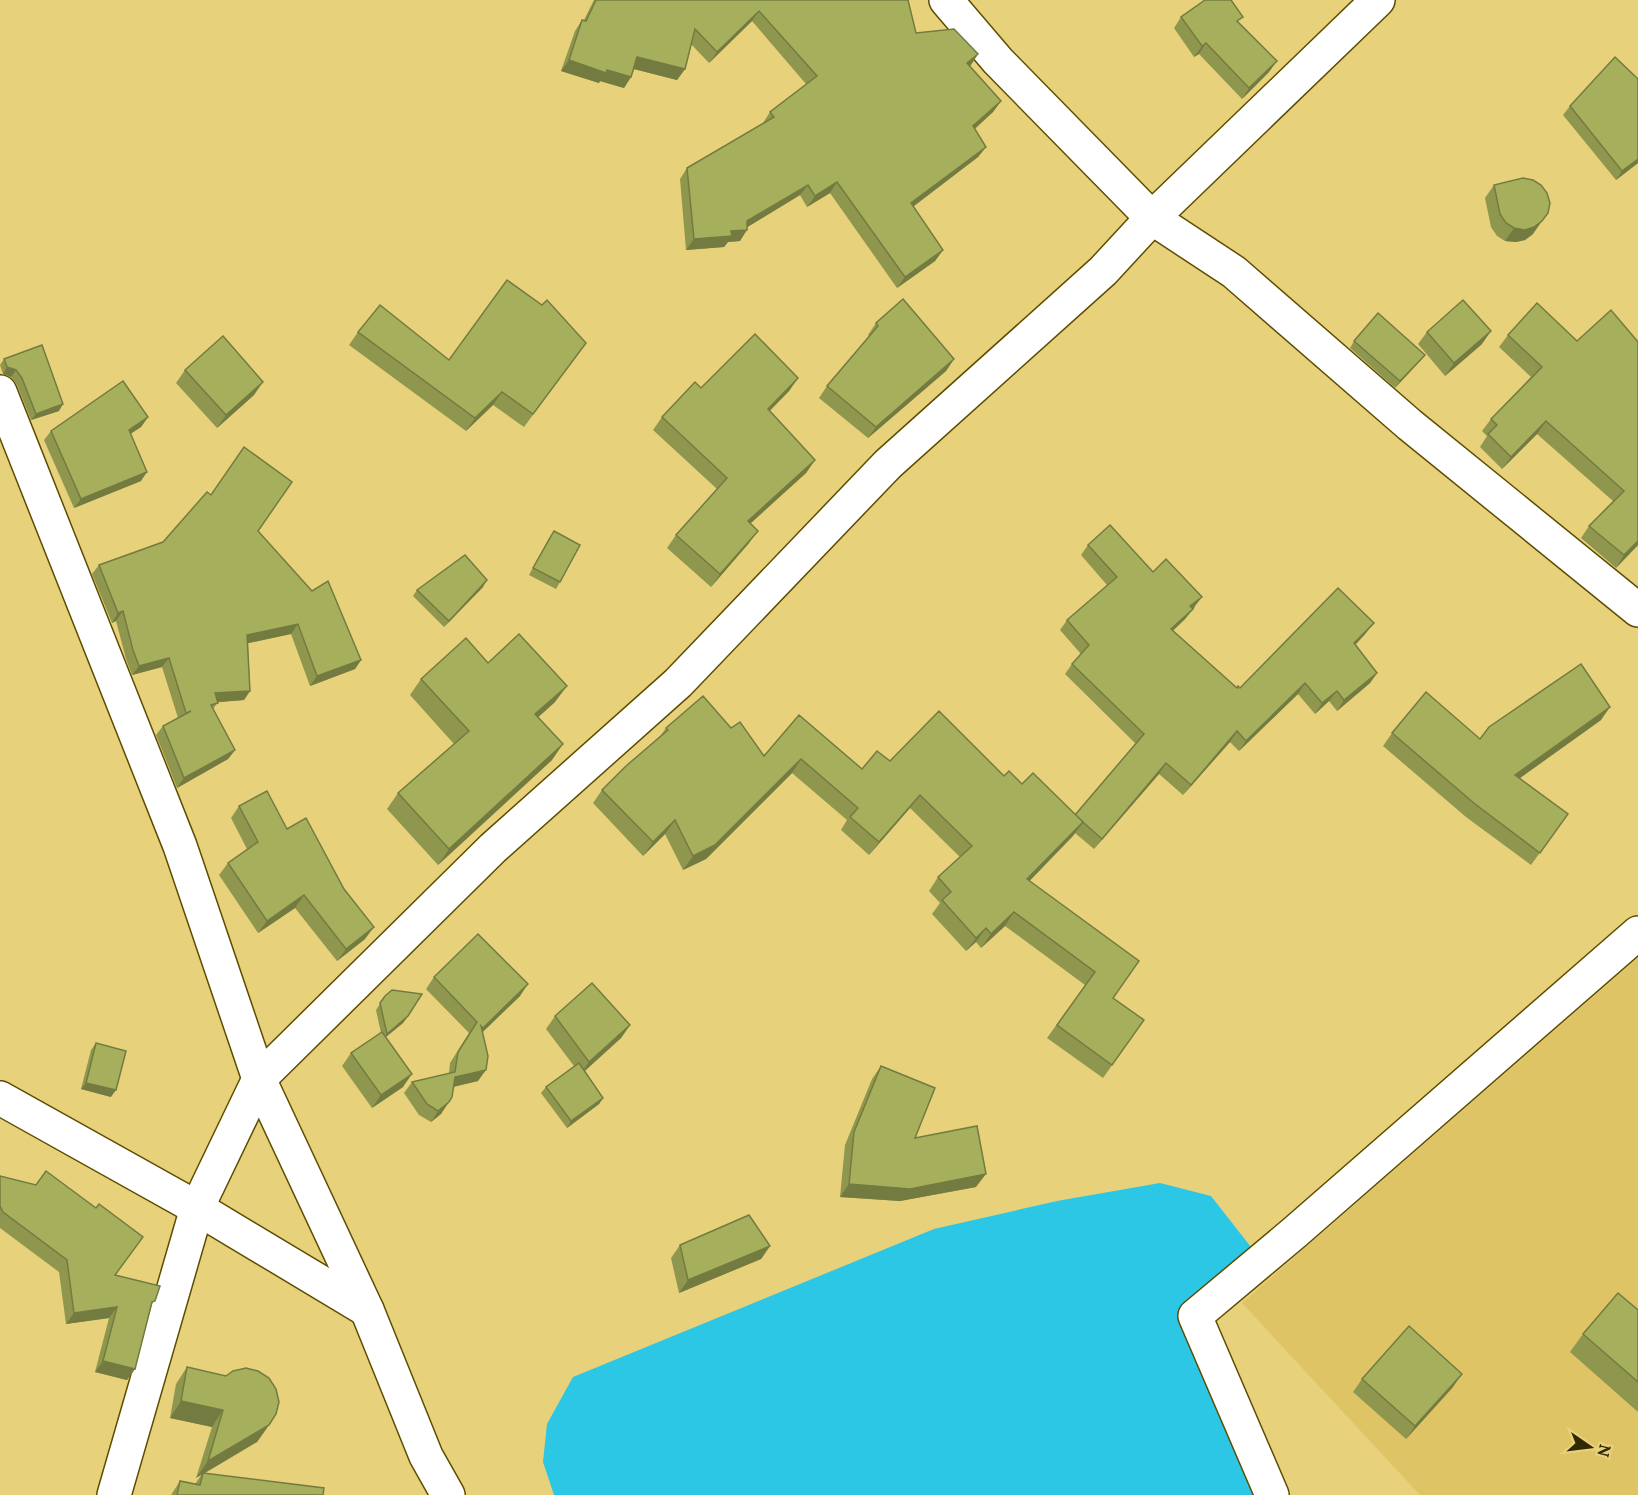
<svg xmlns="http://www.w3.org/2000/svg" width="1638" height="1495" viewBox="0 0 1638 1495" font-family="Lora,serif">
<rect width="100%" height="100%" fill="#e8d17b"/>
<path fill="#dec465" d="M 1638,958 L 1638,1495 L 1420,1495 L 1242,1303 Z"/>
<path fill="#2bc7e5" d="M 1160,1183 L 1211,1196 L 1258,1256 L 1191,1315 L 1270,1495 L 554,1495 L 543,1462 L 547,1424 L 573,1377 L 934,1229 L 1057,1201 Z"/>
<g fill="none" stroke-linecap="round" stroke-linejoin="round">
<g stroke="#5d4d00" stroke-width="36">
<g id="minor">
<path d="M 946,0 L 998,61 L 1152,218 L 1234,272 L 1410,425 L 1638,610"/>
<path d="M 259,1079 L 493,848 L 678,683 L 888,464 L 1103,271 L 1152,218 L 1378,0"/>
<path d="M 0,1098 L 197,1208 L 367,1310"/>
<path d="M 1272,1495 L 1195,1316 L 1294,1233 L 1638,933"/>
</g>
</g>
<g stroke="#5d4d00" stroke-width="36">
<path id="secondary" d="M 114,1495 L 197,1208 L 259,1079"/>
</g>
<g stroke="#5d4d00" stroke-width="36">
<path id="primary" d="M 0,392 L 180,846 L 259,1079 L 367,1310 L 426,1456 L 448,1495"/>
</g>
<use href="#minor" stroke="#fff" stroke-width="33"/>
<use href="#secondary" stroke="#fff" stroke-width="33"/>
<use href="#primary" stroke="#fff" stroke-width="33"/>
</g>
<g fill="#8f974f">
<path d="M 594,0 L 908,0 L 916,33 L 978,54 L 970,66 L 1001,101 L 993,112 L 975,129 L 986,147 L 978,157 L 913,207 L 943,250 L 935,261 L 897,288 L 830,193 L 807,207 L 800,195 L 747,227 L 740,241 L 728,242 L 724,247 L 686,250 L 680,179 L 687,168 L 763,123 L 770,112 L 806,84 L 752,21 L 709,63 L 691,44 L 685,69 L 677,80 L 634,69 L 631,77 L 624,88 L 600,81 L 599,83 L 561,71 L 575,31 L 582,20 L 584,20 Z"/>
<path d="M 1181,17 L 1239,23 L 1269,72 L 1242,99 L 1199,54 L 1194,57 L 1174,28 Z"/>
<path d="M 1638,79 L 1638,163 L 1616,180 L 1563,115 L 1570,106 Z"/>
<path d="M 1494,185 L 1533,234 L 1525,240 L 1516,242 L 1505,241 L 1497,236 L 1491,227 L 1485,198 Z"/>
<path d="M 876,323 L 954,359 L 946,371 L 868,438 L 819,398 L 827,386 L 869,336 L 868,335 Z"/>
<path d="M 358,332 L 449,360 L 586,343 L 524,427 L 493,405 L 466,431 L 349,345 Z"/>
<path d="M 1427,332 L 1482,344 L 1445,376 L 1418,344 Z"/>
<path d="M 1508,335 L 1577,341 L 1638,342 L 1638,545 L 1616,568 L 1581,538 L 1589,526 L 1613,501 L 1537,434 L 1502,469 L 1480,447 L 1487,436 L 1482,431 L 1491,419 L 1531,377 L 1499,347 Z"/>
<path d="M 1354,341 L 1420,361 L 1395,388 L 1350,348 Z"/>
<path d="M 4,359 L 59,411 L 31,420 L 17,385 L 11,377 L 3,374 L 0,365 Z"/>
<path d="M 185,370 L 254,395 L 217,428 L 176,383 Z"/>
<path d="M 798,378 L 789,391 L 770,411 L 815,460 L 806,473 L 750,523 L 749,543 L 711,587 L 667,548 L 676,535 L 717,489 L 653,430 L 662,417 L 701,388 Z"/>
<path d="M 148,417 L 141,427 L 131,433 L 141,481 L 74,508 L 44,440 L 51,431 Z"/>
<path d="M 258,531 L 361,660 L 355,669 L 310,686 L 291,634 L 248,643 L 250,691 L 244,700 L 218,702 L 213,709 L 235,750 L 228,759 L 177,788 L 156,735 L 163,726 L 178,718 L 162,667 L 132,675 L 126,659 L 116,621 L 112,623 L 92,574 L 99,565 Z"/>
<path d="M 554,531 L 560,582 L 556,589 L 529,575 L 549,538 Z"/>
<path d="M 1088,545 L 1153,572 L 1195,607 L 1185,619 L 1173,631 L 1237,688 L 1240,688 L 1366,633 L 1355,645 L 1377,673 L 1370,683 L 1337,711 L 1329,701 L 1315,714 L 1298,694 L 1239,751 L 1230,742 L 1183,795 L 1159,774 L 1094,849 L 1075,833 L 1029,881 L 1113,998 L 1144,1020 L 1103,1078 L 1047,1038 L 1085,985 L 1005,926 L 981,948 L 976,942 L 966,951 L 932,914 L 940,903 L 929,891 L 938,877 L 960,857 L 910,808 L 869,855 L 841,830 L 847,820 L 792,773 L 706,859 L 683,870 L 665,834 L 643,856 L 593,803 L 602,790 L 661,735 L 666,728 L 731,728 L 764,756 L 799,715 L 862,769 L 890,761 L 1004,776 L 1022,784 L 1075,815 L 1136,744 L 1065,674 L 1072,664 L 1081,654 L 1060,630 L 1067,620 L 1107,585 L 1081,555 Z"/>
<path d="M 483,587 L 444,627 L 413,596 L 417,590 Z"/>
<path d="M 488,663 L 555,702 L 538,717 L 552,760 L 438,865 L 387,809 L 398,793 L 454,744 L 410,695 L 421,679 Z"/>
<path d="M 1601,720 L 1520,778 L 1568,814 L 1531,865 L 1466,817 L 1383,746 L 1392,733 L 1480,739 Z"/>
<path d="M 239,806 L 287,829 L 365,939 L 337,961 L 295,908 L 258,933 L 219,875 L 228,863 L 247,849 L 231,818 Z"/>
<path d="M 434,977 L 520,996 L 483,1032 L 478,1081 L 454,1087 L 441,1114 L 431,1122 L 419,1115 L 404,1093 L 412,1082 L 449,1074 L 450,1063 L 469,1033 L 426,989 Z"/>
<path d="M 385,996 L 408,1016 L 403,1023 L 386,1037 L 403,1087 L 372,1108 L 342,1066 L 351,1053 L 381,1033 L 376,1010 Z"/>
<path d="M 555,1016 L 630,1025 L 621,1038 L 585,1071 L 603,1098 L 599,1104 L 567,1128 L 541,1093 L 546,1087 L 574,1066 L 546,1029 Z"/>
<path d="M 96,1043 L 111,1097 L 81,1089 L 91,1050 Z"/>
<path d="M 881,1066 L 915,1138 L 976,1187 L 900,1201 L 840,1197 L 845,1145 L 872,1079 Z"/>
<path d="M 0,1176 L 115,1275 L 151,1308 L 135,1369 L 127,1380 L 95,1372 L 109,1318 L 66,1324 L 59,1272 L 0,1228 Z"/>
<path d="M 680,1245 L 770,1246 L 761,1259 L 679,1293 L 671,1258 Z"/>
<path d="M 1638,1310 L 1638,1412 L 1570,1352 L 1583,1334 Z"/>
<path d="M 187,1367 L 269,1425 L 257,1442 L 205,1473 L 323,1495 L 171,1495 L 180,1481 L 195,1484 L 202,1474 L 196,1478 L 212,1427 L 170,1418 L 176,1384 Z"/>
<path d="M 1362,1379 L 1453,1387 L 1406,1439 L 1353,1392 Z"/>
</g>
<g fill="#747b40">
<path d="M 759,11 L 752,21 L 709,63 L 717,52 Z"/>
<path d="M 1206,43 L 1199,54 L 1194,57 L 1202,46 Z"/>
<path d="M 978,54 L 971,65 L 960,74 L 967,63 Z"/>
<path d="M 637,57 L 685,69 L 677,80 L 630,68 Z"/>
<path d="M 569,60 L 607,70 L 631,77 L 624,88 L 600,81 L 599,83 L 561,71 Z"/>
<path d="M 1277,61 L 1269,72 L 1242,99 L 1249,88 Z"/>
<path d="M 1001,101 L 993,112 L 965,137 L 973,126 Z"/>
<path d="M 986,147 L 978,157 L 903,214 L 911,203 Z"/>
<path d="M 1638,159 L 1638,163 L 1616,180 L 1622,171 Z"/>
<path d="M 837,182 L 830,193 L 807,207 L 815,196 Z"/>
<path d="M 808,185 L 800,195 L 741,231 L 747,230 L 740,241 L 728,242 L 724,247 L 686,250 L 694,239 L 747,221 Z"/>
<path d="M 1542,221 L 1533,234 L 1525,240 L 1516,242 L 1505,241 L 1514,228 Z"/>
<path d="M 943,250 L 935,261 L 897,288 L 905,277 Z"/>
<path d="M 1491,331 L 1482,344 L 1445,376 L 1454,363 Z"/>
<path d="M 1425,355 L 1420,361 L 1395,388 L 1400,381 Z"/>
<path d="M 954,359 L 946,371 L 868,438 L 876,427 Z"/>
<path d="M 7,367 L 16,370 L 11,377 L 3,374 Z"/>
<path d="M 798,378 L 789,391 L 759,421 L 768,409 Z"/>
<path d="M 263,382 L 254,395 L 217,428 L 226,415 Z"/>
<path d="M 502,392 L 493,405 L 466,431 L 475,418 Z"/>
<path d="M 63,404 L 59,411 L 31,420 L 36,414 Z"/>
<path d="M 148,417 L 141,427 L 123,439 L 129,430 Z"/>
<path d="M 1546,421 L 1537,434 L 1502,469 L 1511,457 Z"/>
<path d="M 815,460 L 806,473 L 739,534 L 748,521 Z"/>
<path d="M 147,472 L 141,481 L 74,508 L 81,499 Z"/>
<path d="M 758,531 L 749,543 L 711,587 L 720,574 Z"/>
<path d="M 1638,541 L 1638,545 L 1616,568 L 1624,555 Z"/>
<path d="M 487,580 L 483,587 L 444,627 L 449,621 Z"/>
<path d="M 1202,597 L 1185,619 L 1163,639 L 1171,629 L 1190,606 Z"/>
<path d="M 123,611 L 116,621 L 112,623 L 118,613 Z"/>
<path d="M 1374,623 L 1366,633 L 1347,654 L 1354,643 Z"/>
<path d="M 298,624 L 291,634 L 240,645 L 247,635 Z"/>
<path d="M 169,658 L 162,667 L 132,675 L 139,666 Z"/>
<path d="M 361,660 L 355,669 L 310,686 L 317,676 Z"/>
<path d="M 1377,673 L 1370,683 L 1337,711 L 1344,700 Z"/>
<path d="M 1305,683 L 1298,694 L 1239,751 L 1246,741 Z"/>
<path d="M 567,686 L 555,702 L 524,730 L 535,714 Z"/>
<path d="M 250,691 L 244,700 L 208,703 L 215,693 Z"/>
<path d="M 1337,691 L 1329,701 L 1315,714 L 1322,703 Z"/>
<path d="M 1610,707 L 1601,720 L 1506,788 L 1515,775 Z"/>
<path d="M 1237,731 L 1230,742 L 1183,795 L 1191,785 Z"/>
<path d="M 563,744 L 552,760 L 438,865 L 449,849 Z"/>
<path d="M 235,750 L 228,759 L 177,788 L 184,778 Z"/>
<path d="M 801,759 L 792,773 L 706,859 L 683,870 L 693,856 Z"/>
<path d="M 1166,763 L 1159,774 L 1094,849 L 1102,839 Z"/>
<path d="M 920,795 L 910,808 L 869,855 L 879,842 Z"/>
<path d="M 675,820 L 665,834 L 643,856 L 653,842 Z"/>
<path d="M 1083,822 L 1073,836 L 1018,893 L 1027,879 Z"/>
<path d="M 304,895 L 295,908 L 258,933 L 267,921 Z"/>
<path d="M 1014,912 L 1005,926 L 981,948 L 991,934 Z"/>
<path d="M 374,927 L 365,939 L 337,961 L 346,949 Z"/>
<path d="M 986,928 L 976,942 L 966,951 L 976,938 Z"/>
<path d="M 528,984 L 520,996 L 475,1039 L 483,1028 Z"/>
<path d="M 408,1016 L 403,1023 L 382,1040 L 387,1034 Z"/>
<path d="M 630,1025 L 621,1038 L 580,1075 L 589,1062 Z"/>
<path d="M 486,1070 L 478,1081 L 447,1088 L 455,1077 Z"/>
<path d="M 412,1074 L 403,1087 L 372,1108 L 381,1095 Z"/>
<path d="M 86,1083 L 116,1090 L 111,1097 L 81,1089 Z"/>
<path d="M 603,1098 L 599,1104 L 567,1128 L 571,1121 Z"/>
<path d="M 449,1102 L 441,1114 L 431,1122 L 438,1111 Z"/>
<path d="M 986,1174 L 976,1187 L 900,1201 L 840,1197 L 849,1184 Z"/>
<path d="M 770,1246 L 761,1259 L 679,1293 L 688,1280 Z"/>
<path d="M 117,1307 L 109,1318 L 66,1324 L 74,1313 Z"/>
<path d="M 103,1361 L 135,1369 L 127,1380 L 95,1372 Z"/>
<path d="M 1462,1374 L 1453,1387 L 1406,1439 L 1415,1426 Z"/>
<path d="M 181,1401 L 223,1410 L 212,1427 L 170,1418 Z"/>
<path d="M 269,1425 L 257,1442 L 196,1478 L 208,1461 Z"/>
</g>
<g fill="#a6b05c" stroke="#747b40" stroke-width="1.5">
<path d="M 596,0 L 908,0 L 916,33 L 954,29 L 978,54 L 967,63 L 1001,101 L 973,126 L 986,147 L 911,203 L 943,250 L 905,277 L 837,182 L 815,196 L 808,185 L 747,221 L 747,230 L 731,231 L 732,236 L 694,239 L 687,168 L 774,117 L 770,112 L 817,76 L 759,11 L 717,52 L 695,29 L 685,69 L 637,57 L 631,77 L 607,70 L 606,73 L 569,60 L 582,20 L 586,21 Z"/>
<path d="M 1205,0 L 1231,0 L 1243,17 L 1237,21 L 1277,61 L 1249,88 L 1206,43 L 1202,46 L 1181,17 Z"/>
<path d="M 1615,57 L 1638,79 L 1638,159 L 1622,171 L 1570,106 Z"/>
<path d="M 1523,178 L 1533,180 L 1541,185 L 1547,193 L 1550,203 L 1548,213 L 1542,221 L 1534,227 L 1525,230 L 1514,228 L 1506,223 L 1500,214 L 1494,185 Z"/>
<path d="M 507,280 L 542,305 L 547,300 L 586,343 L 533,414 L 502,392 L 475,418 L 358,332 L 380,305 L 449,360 Z"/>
<path d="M 903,299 L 954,359 L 876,427 L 827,386 L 878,326 L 876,323 Z"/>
<path d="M 1463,300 L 1491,331 L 1454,363 L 1427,332 Z"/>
<path d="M 1537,303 L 1577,341 L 1611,310 L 1638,342 L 1638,541 L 1624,555 L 1589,526 L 1624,491 L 1546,421 L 1511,457 L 1488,434 L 1497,425 L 1491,419 L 1542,367 L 1508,335 Z"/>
<path d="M 1378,313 L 1425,355 L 1400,381 L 1354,341 Z"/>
<path d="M 755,334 L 798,378 L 768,409 L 815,460 L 748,521 L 758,531 L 720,574 L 676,535 L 727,478 L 662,417 L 695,382 L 701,388 Z"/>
<path d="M 223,336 L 263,382 L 226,415 L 185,370 Z"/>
<path d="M 42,345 L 63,404 L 36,414 L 22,378 L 16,370 L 7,367 L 4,359 Z"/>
<path d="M 123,381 L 148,417 L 129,430 L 147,472 L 81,499 L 51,431 Z"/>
<path d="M 244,447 L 292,482 L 258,531 L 312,591 L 328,581 L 361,660 L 317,676 L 298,624 L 247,635 L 250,691 L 215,693 L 218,703 L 211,705 L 235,750 L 184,778 L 163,726 L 191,711 L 186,713 L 169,658 L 139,666 L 133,650 L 123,611 L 118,613 L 99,565 L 163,542 L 207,492 L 211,495 Z"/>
<path d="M 1110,525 L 1153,572 L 1166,559 L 1202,597 L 1190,606 L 1193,609 L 1171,629 L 1237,688 L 1238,686 L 1240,688 L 1338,588 L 1374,623 L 1354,643 L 1377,673 L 1344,700 L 1337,691 L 1322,703 L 1305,683 L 1246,741 L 1237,731 L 1191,785 L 1166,763 L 1102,839 L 1075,815 L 1144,734 L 1072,664 L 1089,645 L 1067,620 L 1117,577 L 1088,545 Z"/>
<path d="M 554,531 L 580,545 L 560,582 L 533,568 Z"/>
<path d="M 465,555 L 487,580 L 449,621 L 417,590 Z"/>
<path d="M 519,634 L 567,686 L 535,714 L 563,744 L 449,849 L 398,793 L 469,731 L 421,679 L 466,638 L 488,663 Z"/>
<path d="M 1581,664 L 1610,707 L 1515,775 L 1568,814 L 1540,853 L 1475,804 L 1392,733 L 1426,692 L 1480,739 L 1489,727 Z"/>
<path d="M 703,696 L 731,728 L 740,722 L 764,756 L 799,715 L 862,769 L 877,751 L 890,761 L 939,711 L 1004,776 L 1009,771 L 1022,784 L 1033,773 L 1083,822 L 1027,879 L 1139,961 L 1113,998 L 1144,1020 L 1112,1065 L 1057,1025 L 1095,972 L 1014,912 L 991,934 L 986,928 L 976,938 L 942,900 L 951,892 L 938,877 L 972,846 L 920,795 L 879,842 L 850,817 L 858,808 L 801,759 L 715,845 L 693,856 L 675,820 L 653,842 L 602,790 L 626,766 L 668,730 L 666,728 Z"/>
<path d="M 267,791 L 287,829 L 306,818 L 344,889 L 374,927 L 346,949 L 304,895 L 267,921 L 228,863 L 258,842 L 239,806 Z"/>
<path d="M 478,934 L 528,984 L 483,1028 L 481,1026 L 488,1056 L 486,1070 L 455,1077 L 452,1097 L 449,1102 L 438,1111 L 427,1104 L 412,1082 L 455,1072 L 458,1052 L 477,1022 L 434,977 Z"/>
<path d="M 592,983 L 630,1025 L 589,1062 L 555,1016 Z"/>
<path d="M 392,990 L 422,994 L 408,1016 L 387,1034 L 380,1003 L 385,996 Z"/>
<path d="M 382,1032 L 412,1074 L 381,1095 L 351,1053 Z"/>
<path d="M 96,1043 L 126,1051 L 116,1090 L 86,1083 Z"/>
<path d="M 579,1063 L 603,1098 L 571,1121 L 546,1087 Z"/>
<path d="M 881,1066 L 935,1088 L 915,1138 L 977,1126 L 986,1174 L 910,1189 L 849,1184 L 854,1132 Z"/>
<path d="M 46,1171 L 96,1208 L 99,1204 L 143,1237 L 115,1275 L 160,1286 L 155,1301 L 152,1302 L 135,1369 L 103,1361 L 117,1307 L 74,1313 L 67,1260 L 3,1212 L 0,1206 L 0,1176 L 36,1185 Z"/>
<path d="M 749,1215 L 770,1246 L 688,1280 L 680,1245 Z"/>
<path d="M 1618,1293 L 1638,1310 L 1638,1382 L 1583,1334 Z"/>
<path d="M 1409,1326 L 1462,1374 L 1415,1426 L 1362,1379 Z"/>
<path d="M 187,1367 L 226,1376 L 233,1371 L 246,1368 L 258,1371 L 269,1378 L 276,1389 L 279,1402 L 276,1414 L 269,1425 L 208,1461 L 223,1410 L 181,1401 Z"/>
<path d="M 203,1473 L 324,1488 L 323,1495 L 177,1495 L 180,1481 L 200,1485 Z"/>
</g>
<g transform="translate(1590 1447) rotate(104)" stroke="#e8d17b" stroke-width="4.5" paint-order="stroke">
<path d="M0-4.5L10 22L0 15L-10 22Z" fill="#322903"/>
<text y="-9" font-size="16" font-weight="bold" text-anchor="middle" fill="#322903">N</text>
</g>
</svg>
